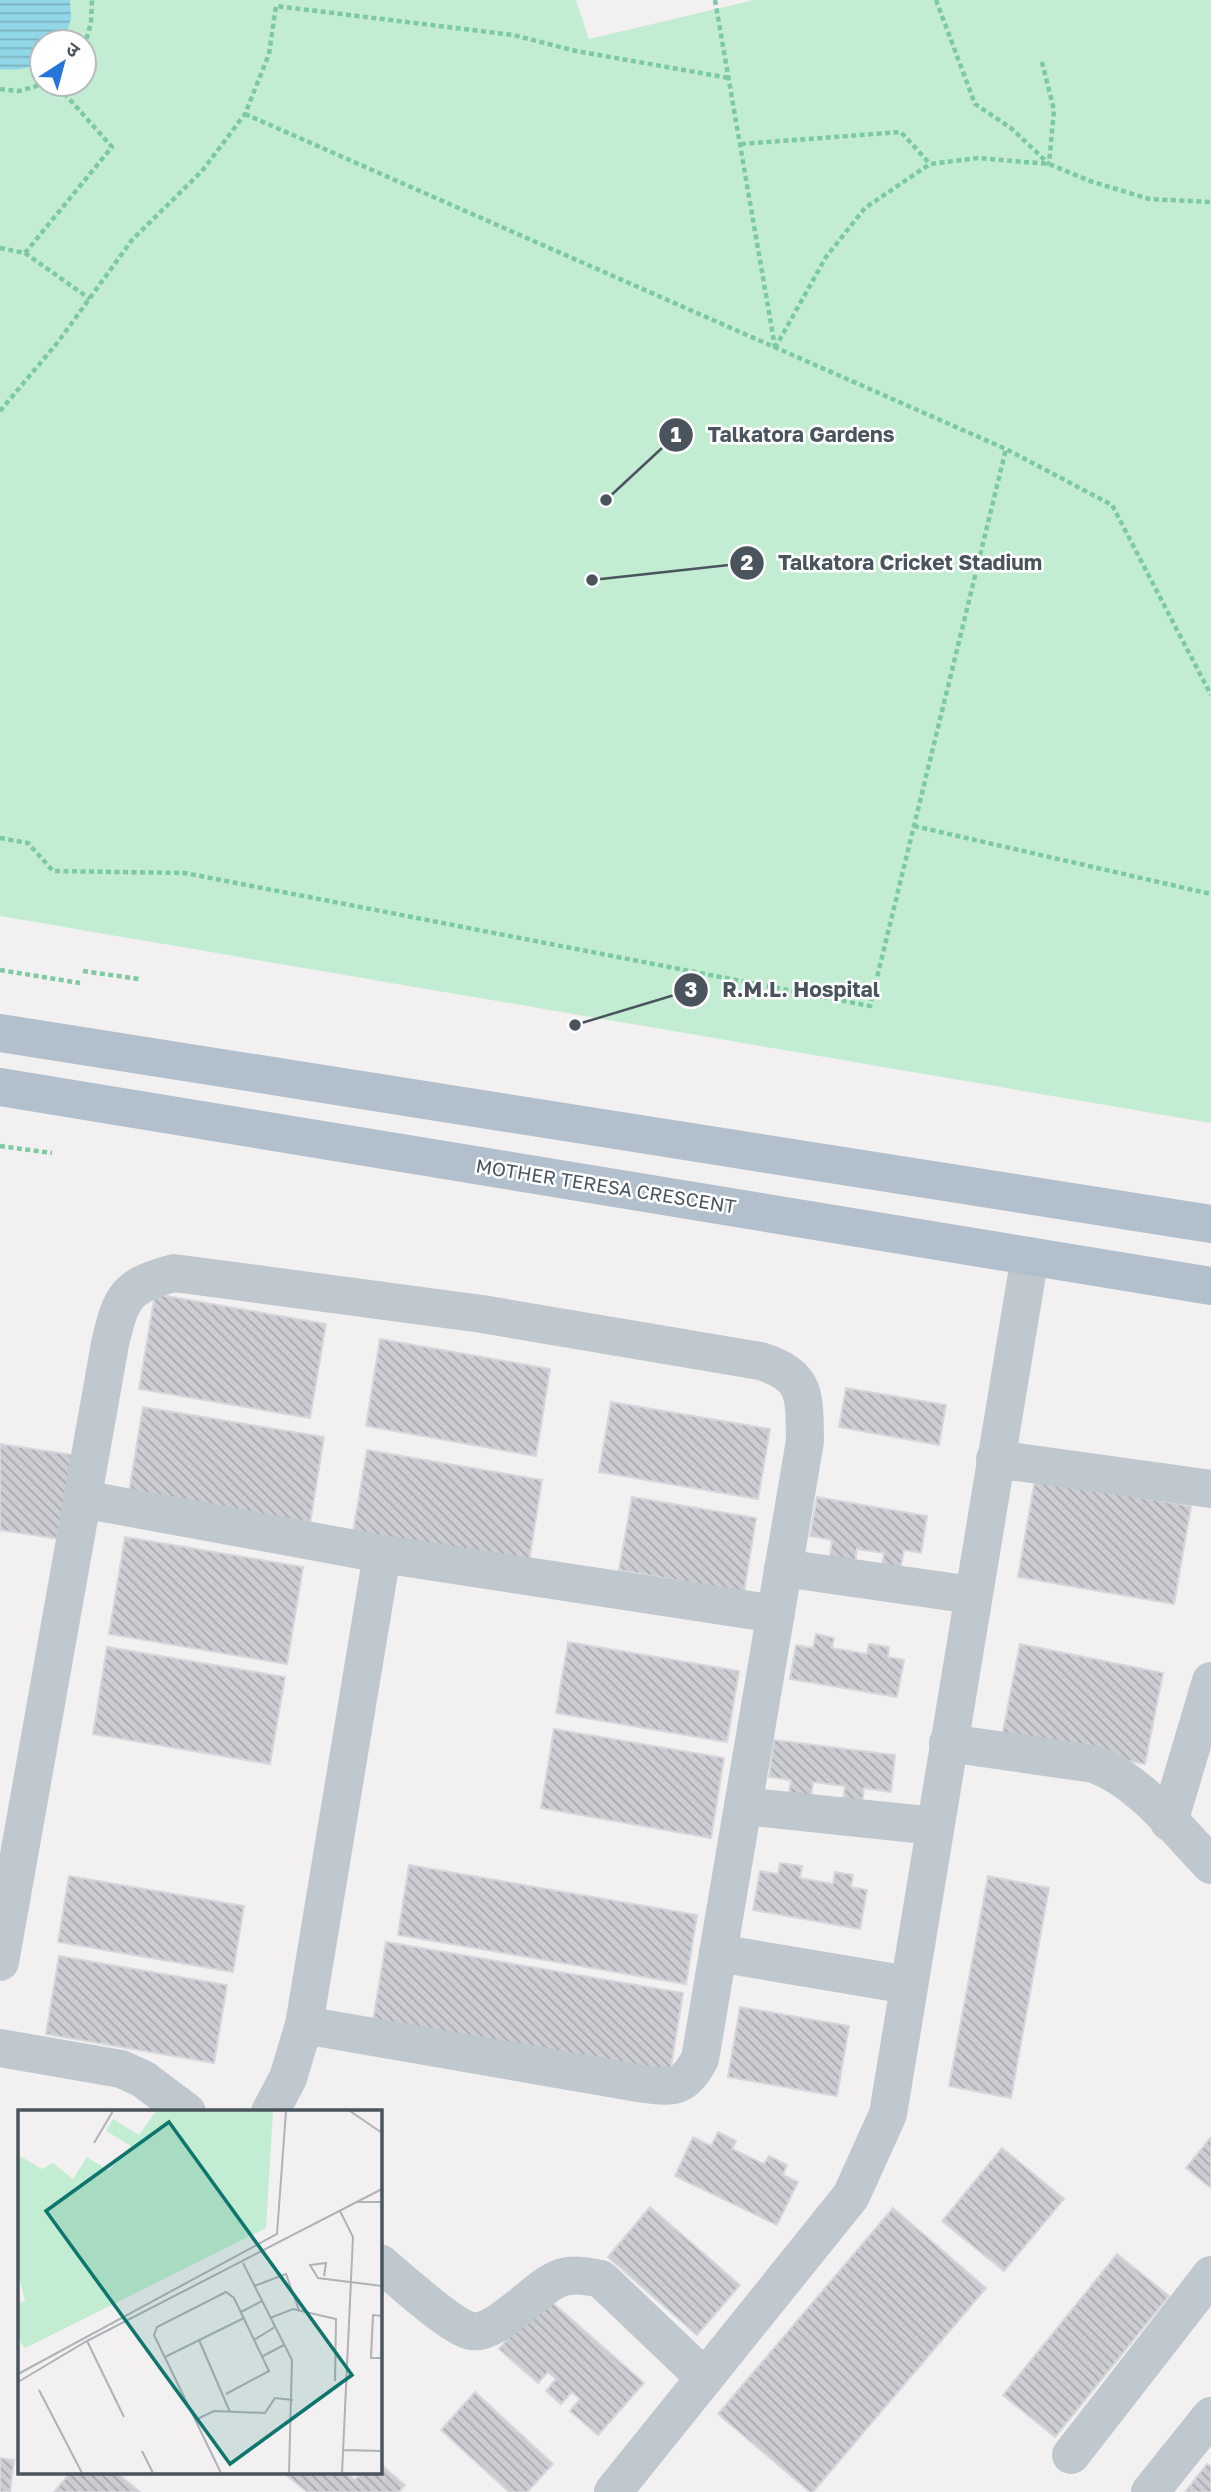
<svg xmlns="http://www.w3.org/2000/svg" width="1211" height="2492" viewBox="0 0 1211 2492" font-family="'Golos Text','Noto Sans Devanagari',sans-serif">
<defs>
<pattern id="water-rules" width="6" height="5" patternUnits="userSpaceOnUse" patternTransform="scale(1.75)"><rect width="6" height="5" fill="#92d7e7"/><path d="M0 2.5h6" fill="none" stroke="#79b1be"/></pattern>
<pattern id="building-back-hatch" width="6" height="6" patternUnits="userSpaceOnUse" patternTransform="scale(1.75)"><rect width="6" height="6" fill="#cbcdd3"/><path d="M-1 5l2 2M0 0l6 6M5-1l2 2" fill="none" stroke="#a7a9ae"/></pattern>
</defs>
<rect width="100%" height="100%" fill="#f3f0f1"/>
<path fill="#c2edd2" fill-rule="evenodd" d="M 0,0 L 576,0 L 589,39 L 754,0 L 1211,0 L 1211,1123 L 0,916 ZM 42,42 L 84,42 L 84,84 L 42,84 Z"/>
<path fill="url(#water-rules)" d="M 0,0 L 70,0 L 71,19 L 63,42 L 42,42 L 42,62 C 28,69 15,71 0,69 Z"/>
<g fill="url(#building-back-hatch)" stroke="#d5d7db" stroke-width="2">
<path d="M 155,1294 L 326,1324 L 310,1418 L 139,1389 Z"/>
<path d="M 380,1339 L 550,1369 L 536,1456 L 366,1426 Z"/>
<path d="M 846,1388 L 946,1405 L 939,1445 L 839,1427 Z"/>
<path d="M 611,1402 L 770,1429 L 758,1499 L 599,1472 Z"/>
<path d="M 143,1407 L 324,1437 L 308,1536 L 127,1504 Z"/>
<path d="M 0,1444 L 73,1455 L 60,1539 L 0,1530 Z"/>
<path d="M 367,1450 L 542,1480 L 527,1574 L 351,1544 Z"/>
<path d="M 1035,1479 L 1191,1506 L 1174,1604 L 1018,1577 Z"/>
<path d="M 632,1497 L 756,1518 L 744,1592 L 619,1570 Z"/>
<path d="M 817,1497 L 927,1516 L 921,1553 L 904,1550 L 899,1576 L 881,1573 L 884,1553 L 857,1549 L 854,1569 L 829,1564 L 832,1540 L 810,1536 Z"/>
<path d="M 125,1537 L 303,1567 L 287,1664 L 109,1634 Z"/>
<path d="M 816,1634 L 834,1638 L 832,1648 L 867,1654 L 869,1644 L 889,1647 L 888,1657 L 904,1660 L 897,1697 L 790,1679 L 796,1645 L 813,1648 Z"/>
<path d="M 568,1642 L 739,1671 L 727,1742 L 556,1713 Z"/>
<path d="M 1020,1644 L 1163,1673 L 1145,1764 L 1002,1736 Z"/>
<path d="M 107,1647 L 285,1677 L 270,1764 L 93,1734 Z"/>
<path d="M 554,1729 L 724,1758 L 711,1838 L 541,1808 Z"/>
<path d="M 774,1740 L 895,1755 L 891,1792 L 864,1788 L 862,1804 L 843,1801 L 845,1786 L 813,1782 L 811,1796 L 789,1793 L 791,1780 L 769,1777 Z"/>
<path d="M 780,1863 L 802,1866 L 800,1878 L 833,1884 L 835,1872 L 853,1875 L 851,1887 L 867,1890 L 860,1929 L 753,1910 L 760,1871 L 778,1874 Z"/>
<path d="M 409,1865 L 697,1915 L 686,1984 L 398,1935 Z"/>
<path d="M 69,1876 L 244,1906 L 233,1972 L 58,1942 Z"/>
<path d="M 988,1876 L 1049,1888 L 1011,2098 L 949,2086 Z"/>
<path d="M 386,1942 L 683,1993 L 670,2072 L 373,2021 Z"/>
<path d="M 59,1956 L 227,1985 L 214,2063 L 46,2034 Z"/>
<path d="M 740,2007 L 849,2026 L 837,2096 L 728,2077 Z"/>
<path d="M 718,2132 L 736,2141 L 732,2149 L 764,2164 L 769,2156 L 787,2165 L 783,2175 L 798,2182 L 777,2225 L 675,2176 L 693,2137 L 711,2146 Z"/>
<path d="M 1211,2137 L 1211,2188 L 1186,2168 Z"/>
<path d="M 1002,2148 L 1064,2199 L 1004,2271 L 942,2221 Z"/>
<path d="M 650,2207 L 740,2285 L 697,2335 L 608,2257 Z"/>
<path d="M 893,2208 L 986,2288 L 813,2492 L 810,2492 L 718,2414 Z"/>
<path d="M 1117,2254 L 1169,2296 L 1055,2437 L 1003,2395 Z"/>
<path d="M 545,2296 L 644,2383 L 598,2435 L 570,2411 L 580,2399 L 572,2392 L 561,2404 L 546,2391 L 556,2379 L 548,2372 L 538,2383 L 499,2349 Z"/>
<path d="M 475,2392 L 553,2464 L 527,2492 L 509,2492 L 441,2430 Z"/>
<path d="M 0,2458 L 14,2460 L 10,2492 L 0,2492 Z"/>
<path d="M 380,2464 L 405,2485 L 399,2492 L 307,2492 L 284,2473 L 346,2473 L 355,2480 L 361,2473 L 380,2473 Z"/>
<path d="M 1207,2464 L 1211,2466 L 1211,2492 L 1185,2492 Z"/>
<path d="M 70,2473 L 117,2473 L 140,2492 L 54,2492 Z"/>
</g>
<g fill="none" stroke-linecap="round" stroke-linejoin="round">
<g stroke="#7cc9a2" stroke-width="4.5" stroke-dasharray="5 3.5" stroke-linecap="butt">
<path d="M 715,0 L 775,347"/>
<path d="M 936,0 L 975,104 L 1011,128 L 1049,164"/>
<path d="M 84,47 L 91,23 L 92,0"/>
<path d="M 1042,62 L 1054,110 L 1049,164"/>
<path d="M 0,89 L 19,91 L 44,84"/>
<path d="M 245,114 L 1006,449 L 1112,505 L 1211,695"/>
<path d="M 741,144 L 901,132 L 930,164"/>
<path d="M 0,248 L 25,253 L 90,299"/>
<path d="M 25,253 L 112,147 L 56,84"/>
<path d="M 775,348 L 826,257 L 865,208 L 930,164 L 978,158 L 1049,164 L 1090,181 L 1149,199 L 1211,202"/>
<path d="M 0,411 L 58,342 L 132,240 L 202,171 L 245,114 L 269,54 L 276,6 L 513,35 L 576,51 L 729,78"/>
<path d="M 914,826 L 1211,894"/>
<path d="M 0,838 L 28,843 L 53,871 L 185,873 L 870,1006 L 1006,449"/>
<path d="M 0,970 L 80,983"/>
<path d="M 83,971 L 139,979"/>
<path d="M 0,1146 L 52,1153"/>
</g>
<g stroke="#bfc8ce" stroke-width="38">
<path d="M 995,1459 L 1211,1489"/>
<path d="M 82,1499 L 382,1554 L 776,1614"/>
<path d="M 783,1568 L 972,1595"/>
<path d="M 948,1743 L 1094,1764 C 1142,1782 1176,1829 1211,1865"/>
<path d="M 743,1806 L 935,1826"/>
<path d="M 1169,1822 L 1211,1681"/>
<path d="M 718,1953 L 908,1985"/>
<path d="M 0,1962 L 110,1344 C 121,1297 125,1286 174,1273 L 482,1314 L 760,1361 C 808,1375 804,1397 805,1441 L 700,2059 C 684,2088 675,2088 644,2084 L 304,2025"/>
<path d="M 0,2048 L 121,2069 L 143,2079 L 187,2112"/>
<path d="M 270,2112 L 288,2078 L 304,2025 L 382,1554"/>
<path d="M 380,2263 C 399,2279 450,2326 471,2331 C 496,2336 535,2288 558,2279 C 572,2273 587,2276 601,2279 L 705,2378"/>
<path d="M 1071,2455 L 1211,2275"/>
<path d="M 613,2492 L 851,2196 L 888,2114 L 1030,1256"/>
<path d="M 1150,2492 L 1211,2416"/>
</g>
<g stroke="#b2c0cd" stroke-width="38">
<path d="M 0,1033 L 1211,1224"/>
<path d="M 0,1087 L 1211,1286"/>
</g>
</g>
<g text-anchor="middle" stroke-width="5" stroke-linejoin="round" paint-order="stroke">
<g font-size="19" fill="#49545d" stroke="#fff">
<text transform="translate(606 1186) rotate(9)" y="7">MOTHER TERESA CRESCENT</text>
</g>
</g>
<g transform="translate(18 2110)">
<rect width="364" height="364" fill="#f3f0f1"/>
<path d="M 138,1 L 255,1 L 248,118 L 7,238 L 0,228 L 0,193 L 7,191 L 0,163 L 0,45 L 24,59 L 35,53 L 55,69 L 69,47 L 91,61 L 113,36 L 88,21 L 95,9 L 121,25 Z" fill="#c2edd2"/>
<path d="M 33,183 L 49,196 L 43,212 L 28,219 L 18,187 Z" fill="#c2edd2"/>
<path fill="none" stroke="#afb2b6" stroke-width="2" d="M 332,1 L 364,23M 76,33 L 95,1M 340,92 L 364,92M 322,101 L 335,127 L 324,363M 225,153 L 274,250 L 271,363M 306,166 L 308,153 L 292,155 L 300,168 L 364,176M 236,176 L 268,164 L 281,200M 223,202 L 244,191M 364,206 L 355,205 L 353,248 L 364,248M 252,208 L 275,199 L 318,209 L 317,271M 181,230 L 212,302M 236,230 L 257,217M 69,231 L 106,307M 245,246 L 266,235M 147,247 L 226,208M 0,264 L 259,124 L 268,1M 0,272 L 69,231 L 364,79M 21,280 L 64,363M 177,310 L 196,301 L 247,303 L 257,288 L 275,290M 325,340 L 364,341M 124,341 L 135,363M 203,363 L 136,225 L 139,217 L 208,182 L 216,188 L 251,261 L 208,284"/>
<path fill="#0f766e" fill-opacity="0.15" stroke="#0f766e" stroke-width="3.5" d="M 151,12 L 334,265 L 212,354 L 28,101 Z"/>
<rect width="364" height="364" fill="none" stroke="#49545d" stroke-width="3.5"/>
</g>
<path fill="none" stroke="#49545d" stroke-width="2.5" d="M606 500L676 435M592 580L747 563M575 1025L691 990"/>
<g fill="#49545d" stroke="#fff" stroke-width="2.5">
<circle cx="606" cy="500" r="7"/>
<circle cx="592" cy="580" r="7"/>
<circle cx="575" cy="1025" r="7"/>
<circle cx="676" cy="435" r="18"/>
<circle cx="747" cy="563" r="18"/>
<circle cx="691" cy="990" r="18"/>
</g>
<g font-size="21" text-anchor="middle" font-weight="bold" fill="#fff">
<text x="676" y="442">1</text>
<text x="747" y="570">2</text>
<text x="691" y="997">3</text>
</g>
<g font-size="21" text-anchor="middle" font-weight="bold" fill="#49545d" stroke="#fff" stroke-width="5" stroke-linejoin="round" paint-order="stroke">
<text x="801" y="442">Talkatora Gardens</text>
<text x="910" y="570">Talkatora Cricket Stadium</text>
<text x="801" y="997">R.M.L. Hospital</text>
</g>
<g transform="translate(63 63) rotate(36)"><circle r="33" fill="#ffffff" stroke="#b6bbbe" stroke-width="2"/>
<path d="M0-5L12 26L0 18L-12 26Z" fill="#2475d9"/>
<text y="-10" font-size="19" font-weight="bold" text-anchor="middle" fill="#49545d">उ</text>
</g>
</svg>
